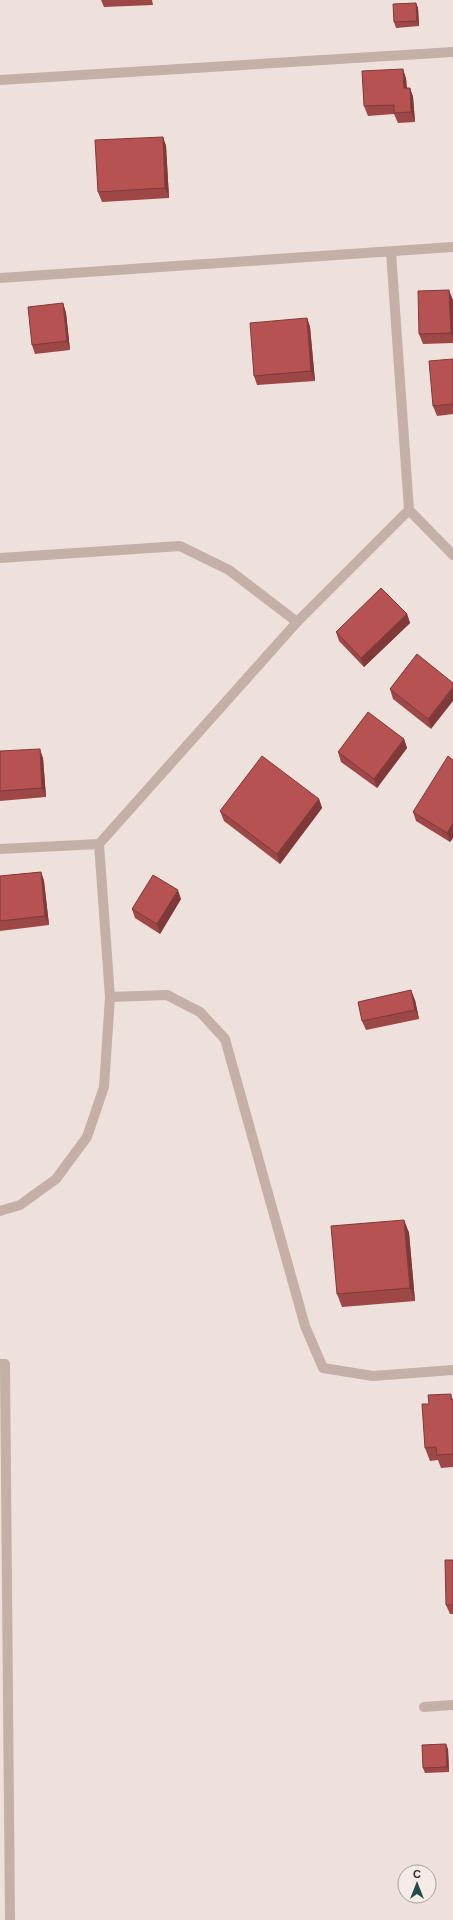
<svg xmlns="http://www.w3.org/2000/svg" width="453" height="1920" viewBox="0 0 453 1920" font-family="'Work Sans',sans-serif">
<rect width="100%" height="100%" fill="#eee1db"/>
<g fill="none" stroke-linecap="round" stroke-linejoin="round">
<g stroke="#c4afa9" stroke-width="10">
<path d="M 0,80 L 453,52"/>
<path d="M 391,252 L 409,510 L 453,555"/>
<path d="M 0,278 L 453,247"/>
<path d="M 0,558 L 180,546 L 229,570 L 297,622"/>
<path d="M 0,849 L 99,844"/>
<path d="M 110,997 L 167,995 L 200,1012 L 225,1039 L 305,1326 L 323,1368 L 373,1376 L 453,1370"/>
<path d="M 0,1211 L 20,1205 L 56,1179 L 87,1137 L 104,1087 L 110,997 L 99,844 L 297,622 L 409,510"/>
<path d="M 0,1364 L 5,1364 L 10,1920"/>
<path d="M 424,1707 L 453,1705"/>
</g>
</g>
<g fill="#9d4747">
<path d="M 101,0 L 152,0 L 153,5 L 104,7 Z"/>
<path d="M 416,3 L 418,8 L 419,26 L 396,28 L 394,22 Z"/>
<path d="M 406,78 L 407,88 L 410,88 L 413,97 L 415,122 L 398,123 L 394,114 L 368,116 L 364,106 Z"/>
<path d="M 163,137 L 166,146 L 169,198 L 102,202 L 98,192 Z"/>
<path d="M 453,300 L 453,343 L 423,344 L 419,334 Z"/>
<path d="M 63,303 L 66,313 L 70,350 L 35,354 L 32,345 Z"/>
<path d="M 307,318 L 310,327 L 315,381 L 257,385 L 254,376 Z"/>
<path d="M 453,359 L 453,414 L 437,416 L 433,406 Z"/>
<path d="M 407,614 L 410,623 L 364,667 L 339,641 L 336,632 Z"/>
<path d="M 417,654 L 431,729 L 393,699 L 390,689 Z"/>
<path d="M 404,739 L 407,748 L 377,788 L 341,762 L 338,752 Z"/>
<path d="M 0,751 L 43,758 L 46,797 L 0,801 Z"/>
<path d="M 453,760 L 453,838 L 450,842 L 416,821 L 413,812 Z"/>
<path d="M 319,799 L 322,808 L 280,864 L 224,821 L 220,811 Z"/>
<path d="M 41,872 L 44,881 L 49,925 L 0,931 L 0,876 Z"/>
<path d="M 181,899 L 160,934 L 135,918 L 132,909 Z"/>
<path d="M 415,1000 L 419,1019 L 366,1030 L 362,1021 Z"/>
<path d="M 404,1220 L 409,1233 L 415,1301 L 342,1307 L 337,1294 Z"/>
<path d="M 451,1394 L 452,1399 L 453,1399 L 453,1467 L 441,1468 L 438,1460 L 430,1461 L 425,1448 L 429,1404 Z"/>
<path d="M 453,1560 L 453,1614 L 450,1614 L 446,1605 Z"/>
<path d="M 448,1749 L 449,1772 L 425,1773 L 423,1768 Z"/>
</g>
<g fill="#7f3939">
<path d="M 416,3 L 418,8 L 419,26 L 417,21 Z"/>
<path d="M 403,69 L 406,78 L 407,97 L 404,88 Z"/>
<path d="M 410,88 L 413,97 L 415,122 L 411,112 Z"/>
<path d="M 163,137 L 166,146 L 169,198 L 165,188 Z"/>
<path d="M 449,290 L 453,300 L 453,339 L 451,333 Z"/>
<path d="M 63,303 L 66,313 L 70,350 L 67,341 Z"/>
<path d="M 307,318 L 310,327 L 315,381 L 311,371 Z"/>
<path d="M 407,614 L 410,623 L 364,667 L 361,658 Z"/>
<path d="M 453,687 L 453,701 L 431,729 L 428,719 Z"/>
<path d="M 404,739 L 407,748 L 377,788 L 374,779 Z"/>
<path d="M 40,749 L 43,758 L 46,797 L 42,788 Z"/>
<path d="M 319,799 L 322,808 L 280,864 L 277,854 Z"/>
<path d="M 453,823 L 453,838 L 450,842 L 447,833 Z"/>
<path d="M 41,872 L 44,881 L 49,925 L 45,916 Z"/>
<path d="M 178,890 L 181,899 L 160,934 L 157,924 Z"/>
<path d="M 411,990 L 415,1000 L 419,1019 L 415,1010 Z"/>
<path d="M 404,1220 L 409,1233 L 415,1301 L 410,1288 Z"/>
<path d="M 446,1744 L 448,1749 L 449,1772 L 447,1767 Z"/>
</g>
<g fill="#b65252" stroke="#7f3939">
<path d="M 416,3 L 417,21 L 394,22 L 393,4 Z"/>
<path d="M 403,69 L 404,88 L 410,88 L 411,112 L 394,113 L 394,105 L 364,106 L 362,71 Z"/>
<path d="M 163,137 L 165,188 L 98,192 L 95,140 Z"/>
<path d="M 449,290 L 451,333 L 419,334 L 418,291 Z"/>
<path d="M 63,303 L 67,341 L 32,345 L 28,307 Z"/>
<path d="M 307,318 L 311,371 L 254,376 L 250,323 Z"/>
<path d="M 453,359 L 453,404 L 433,406 L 429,361 Z"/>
<path d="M 381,588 L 407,614 L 361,658 L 336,632 Z"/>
<path d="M 417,654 L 453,683 L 453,687 L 428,719 L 390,689 Z"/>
<path d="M 368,712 L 404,739 L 374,779 L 338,752 Z"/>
<path d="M 40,749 L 42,788 L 0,791 L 0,751 Z"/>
<path d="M 262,756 L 319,799 L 277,854 L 220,811 Z"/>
<path d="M 448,756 L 453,760 L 453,823 L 447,833 L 413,812 Z"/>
<path d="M 41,872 L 45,916 L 0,921 L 0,876 Z"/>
<path d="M 153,875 L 178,890 L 157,924 L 132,909 Z"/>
<path d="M 411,990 L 415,1010 L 362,1021 L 358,1002 Z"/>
<path d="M 404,1220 L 410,1288 L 337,1294 L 331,1226 Z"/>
<path d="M 451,1394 L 451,1399 L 453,1399 L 453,1454 L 437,1455 L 436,1447 L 425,1448 L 422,1404 L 429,1404 L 428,1395 Z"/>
<path d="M 445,1560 L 453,1560 L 453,1605 L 446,1605 Z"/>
<path d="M 446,1744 L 447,1767 L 423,1768 L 422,1745 Z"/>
</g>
<g transform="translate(417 1884)"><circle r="19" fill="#f6ece7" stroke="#a89e9b"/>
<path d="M0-3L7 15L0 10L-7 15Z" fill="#234e47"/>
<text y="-6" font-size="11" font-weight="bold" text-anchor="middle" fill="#332928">С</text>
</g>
</svg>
